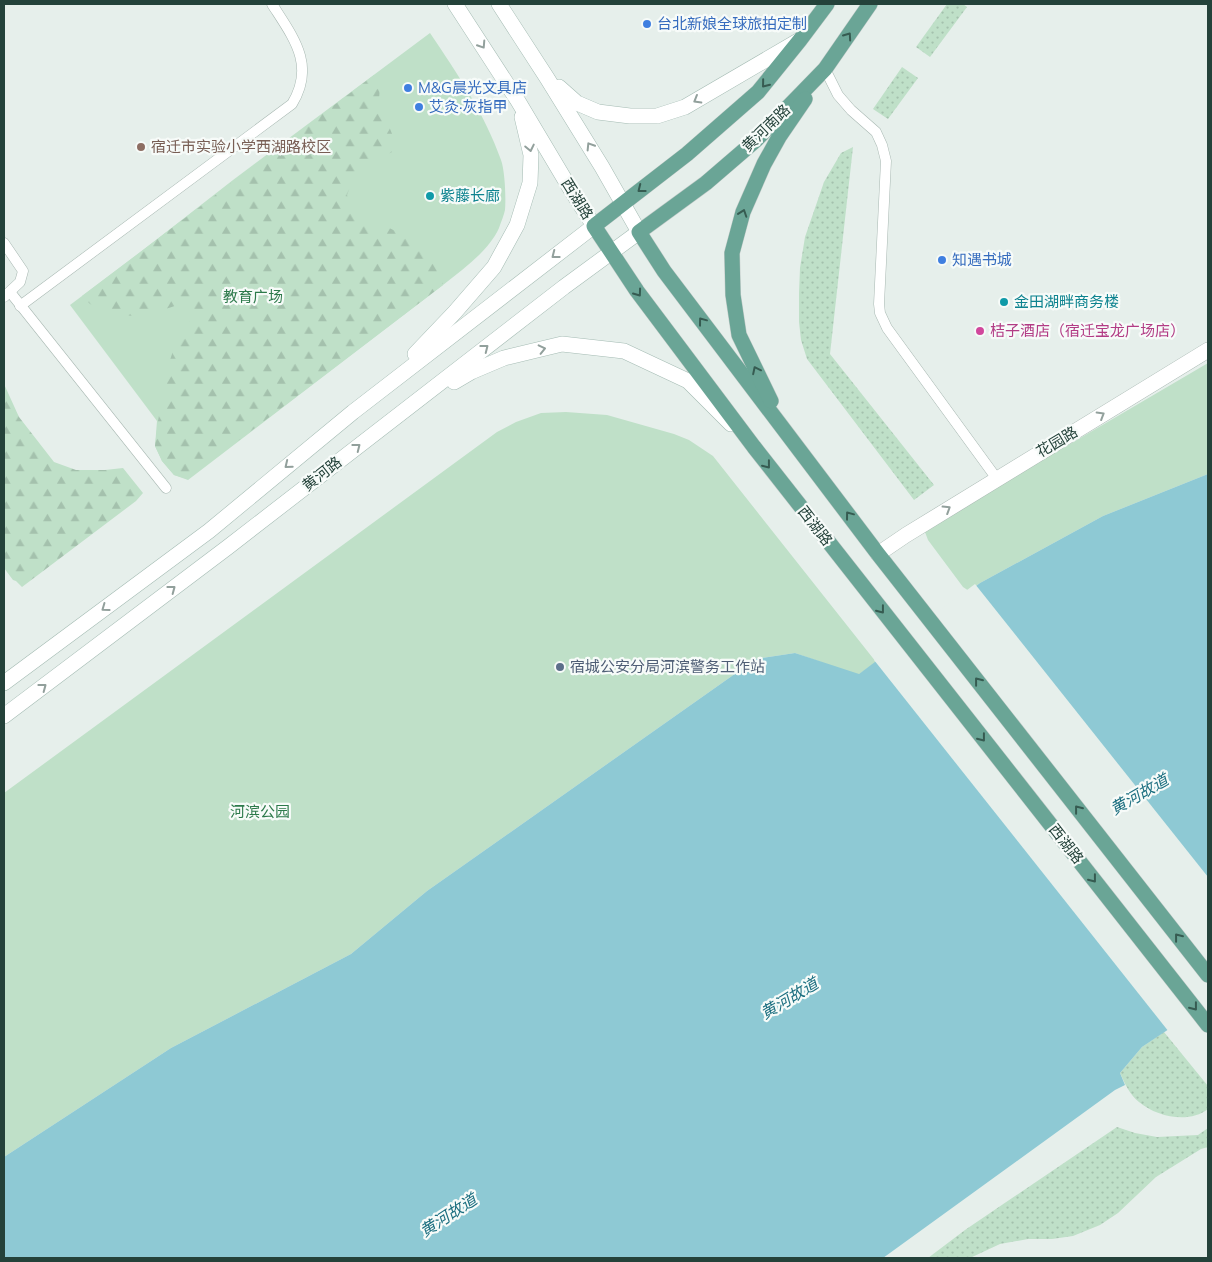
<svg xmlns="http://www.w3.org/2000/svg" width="1212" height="1262" viewBox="0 0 1212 1262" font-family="Mulish,'Noto Sans SC',sans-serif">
<defs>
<pattern id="forest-firs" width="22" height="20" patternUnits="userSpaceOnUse" patternTransform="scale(1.25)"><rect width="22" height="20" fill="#bfe0c8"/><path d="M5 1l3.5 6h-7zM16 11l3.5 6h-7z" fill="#a4c1ad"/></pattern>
<pattern id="garden-dots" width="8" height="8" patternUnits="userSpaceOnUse" patternTransform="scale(1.25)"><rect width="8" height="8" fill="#bfe0c8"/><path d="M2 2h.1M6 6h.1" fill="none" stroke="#a4c1ad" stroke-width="1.8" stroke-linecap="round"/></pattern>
</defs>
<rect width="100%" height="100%" fill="#e6efeb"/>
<g fill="#bfe0c8">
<path d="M 430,33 C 457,73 485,114 501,160 C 505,171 506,198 505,210 C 504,215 501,222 499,228 C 488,252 463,269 443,285 L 188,480 L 174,475 L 162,461 L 155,446 L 157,421 L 70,305 L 138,254 L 233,180 Z"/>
<path d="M 1208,363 L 1208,474 L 1103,516 L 980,583 L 969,591 L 963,587 L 928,540 L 925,532 L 929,527 Z"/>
<path d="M 566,412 L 607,415 L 674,434 L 689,440 L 713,456 L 876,662 L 858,675 L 795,653 L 756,659 L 427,891 L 351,954 L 171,1048 L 4,1157 L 4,793 L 497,432 L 516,422 L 541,413 Z"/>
</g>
<g fill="url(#forest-firs)">
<path d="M 374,75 C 382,89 380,95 376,110 L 388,124 L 395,141 L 392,152 L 374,162 L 354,177 L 347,195 L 353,212 L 361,221 L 383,225 L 410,238 L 424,251 L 438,270 L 443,285 L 188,479 L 174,475 L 162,461 L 155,446 L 158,421 L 168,366 L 175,345 L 192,318 L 184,303 L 141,317 L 124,315 L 103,311 L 90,304 L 82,296 Z"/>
<path d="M 4,384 L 19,417 L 54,462 L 76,470 L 105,470 L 123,468 L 143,493 L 136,501 L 22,587 L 16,581 L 13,580 L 4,568 Z"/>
</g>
<g fill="url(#garden-dots)">
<path d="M 947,4 L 963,4 L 967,7 L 930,57 L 916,47 Z"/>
<path d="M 902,67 L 918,78 L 888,119 L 873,109 Z"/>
<path d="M 853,147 L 830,354 L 934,485 L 914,500 L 807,359 L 801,340 L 799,322 L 799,293 L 800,268 L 805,237 L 824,182 L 841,153 Z"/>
<path d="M 1164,1032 L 1208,1086 L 1208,1109 C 1189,1124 1157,1117 1139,1102 C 1130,1095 1125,1084 1120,1073 L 1142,1047 Z"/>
<path d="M 1117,1127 L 1135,1133 L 1157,1137 L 1198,1135 L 1208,1128 L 1208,1147 L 1201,1149 L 1156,1177 L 1118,1213 L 1100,1225 L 1073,1236 L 1052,1239 L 1028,1239 L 1000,1244 L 970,1258 L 928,1258 L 965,1230 Z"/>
</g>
<path fill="#8ec9d4" d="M 1208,474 L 1208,1003 L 1142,1047 L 1120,1073 L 1125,1085 L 1115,1090 L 883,1258 L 4,1258 L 4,1157 L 171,1048 L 351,954 L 427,891 L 756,659 L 795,653 L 859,674 L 980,583 L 1103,516 Z"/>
<path fill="#e6efeb" d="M 975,584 L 1208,877 L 1208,1006 L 1169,1032 L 874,660 Z"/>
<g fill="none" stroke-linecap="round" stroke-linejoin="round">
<g stroke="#a8b8b2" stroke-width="11">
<g id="service">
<path d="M 825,69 L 838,95 L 851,110 L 876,132 L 882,145 L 886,161 L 879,304 L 880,313 L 887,328 L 997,479"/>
<path d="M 4,243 L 23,271 L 20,282 L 4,297"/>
<path d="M 10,292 L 166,488"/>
<path d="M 20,306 L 292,104 C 316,65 293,37 272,4"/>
</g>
</g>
<g stroke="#a8b8b2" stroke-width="16">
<path id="minor" d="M 878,554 L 906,535 L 1208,350"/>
</g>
<g stroke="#a4bbb3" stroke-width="16">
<g id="secondary">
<path d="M 559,87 L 577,103 L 598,112 L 630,116 L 657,116 L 685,107 L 798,41"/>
<path d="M 415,354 L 455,312 L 494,267 L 517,225 L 530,183 L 531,155 L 522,117"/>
<path d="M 454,382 L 471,372 L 504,358 L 562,344 L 624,351 L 688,381 L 731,424"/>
<path d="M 4,683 L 209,531 L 353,412 L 594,226 L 571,190 L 518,101 L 455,4"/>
<path d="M 4,716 L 228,547 L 564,287 L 639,232 L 602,167 L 547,78 L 499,4"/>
</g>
</g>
<g stroke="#c2cac8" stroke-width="16">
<g id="primary">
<path d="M 827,4 L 800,40 L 758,92 L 687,154 L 594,226 L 637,291 L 754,447 L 1208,1025"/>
<path d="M 870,4 L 825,69 L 756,140 L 706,183 L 639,232 L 664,271 L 878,554 L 1208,975"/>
<path d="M 771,401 L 739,335 L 733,295 L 732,253 L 743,212 L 764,164 L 779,137 L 805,99"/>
</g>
</g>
<use href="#service" stroke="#fff" stroke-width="10"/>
<use href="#minor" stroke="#fff" stroke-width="15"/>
<use href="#secondary" stroke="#fff" stroke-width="15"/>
<use href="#primary" stroke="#6aa596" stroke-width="15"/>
</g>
<defs><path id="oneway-chevron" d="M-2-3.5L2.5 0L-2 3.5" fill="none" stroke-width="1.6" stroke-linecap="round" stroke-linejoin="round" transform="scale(1.25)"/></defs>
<g stroke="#365b51">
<use href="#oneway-chevron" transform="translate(848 36) rotate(-55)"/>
<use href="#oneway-chevron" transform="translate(765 84) rotate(129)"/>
<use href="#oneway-chevron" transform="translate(641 189) rotate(142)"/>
<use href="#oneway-chevron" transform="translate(743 213) rotate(-71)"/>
<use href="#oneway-chevron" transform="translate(638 293) rotate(54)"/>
<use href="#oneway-chevron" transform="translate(702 321) rotate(-127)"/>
<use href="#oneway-chevron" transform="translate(756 370) rotate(-116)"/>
<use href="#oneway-chevron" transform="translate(767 465) rotate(52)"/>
<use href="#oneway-chevron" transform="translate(849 515) rotate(-127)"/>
<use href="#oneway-chevron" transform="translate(881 610) rotate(52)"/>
<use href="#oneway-chevron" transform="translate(978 681) rotate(-128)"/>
<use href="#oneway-chevron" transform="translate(982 738) rotate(52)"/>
<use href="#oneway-chevron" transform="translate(1078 809) rotate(-128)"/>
<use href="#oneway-chevron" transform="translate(1093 879) rotate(52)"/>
<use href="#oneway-chevron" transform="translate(1178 937) rotate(-128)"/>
<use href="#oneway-chevron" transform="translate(1194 1007) rotate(52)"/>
</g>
<g stroke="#92a09c">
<use href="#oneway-chevron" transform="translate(482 45) rotate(57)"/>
<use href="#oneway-chevron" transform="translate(697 100) rotate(150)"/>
<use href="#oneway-chevron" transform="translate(590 146) rotate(-122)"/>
<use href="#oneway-chevron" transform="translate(530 148) rotate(78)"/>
<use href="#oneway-chevron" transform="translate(555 255) rotate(142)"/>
<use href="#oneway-chevron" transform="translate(485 348) rotate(-38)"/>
<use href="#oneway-chevron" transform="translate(542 349) rotate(-13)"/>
<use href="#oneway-chevron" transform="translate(1101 415) rotate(-31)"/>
<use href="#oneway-chevron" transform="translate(357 447) rotate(-38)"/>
<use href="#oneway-chevron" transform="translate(288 465) rotate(141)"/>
<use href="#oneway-chevron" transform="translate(947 509) rotate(-32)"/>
<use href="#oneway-chevron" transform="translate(172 589) rotate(-37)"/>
<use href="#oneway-chevron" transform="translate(105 608) rotate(144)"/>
<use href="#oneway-chevron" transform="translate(43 687) rotate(-37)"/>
</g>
<g fill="#3f7fe0" stroke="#f7fbf9" stroke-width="2">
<circle cx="647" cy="24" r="5"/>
<circle cx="408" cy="88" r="5"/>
<circle cx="419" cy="107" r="5"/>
<circle cx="942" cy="260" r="5"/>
</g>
<circle fill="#8d6e63" stroke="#f7fbf9" stroke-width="2" cx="141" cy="147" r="5"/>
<g fill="#0f9aa8" stroke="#f7fbf9" stroke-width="2">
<circle cx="430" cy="196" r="5"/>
<circle cx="1004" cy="302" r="5"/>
</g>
<circle fill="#d1479c" stroke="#f7fbf9" stroke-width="2" cx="980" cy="331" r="5"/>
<circle fill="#5c6f8a" stroke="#f7fbf9" stroke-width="2" cx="560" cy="667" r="5"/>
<g text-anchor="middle" stroke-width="4.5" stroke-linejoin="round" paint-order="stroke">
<g font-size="15" fill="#366cbe" stroke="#f7fbf9" text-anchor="start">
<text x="657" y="29">台北新娘全球旅拍定制</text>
<text x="418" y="93">M&amp;G晨光文具店</text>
<text x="429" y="112">艾灸·灰指甲</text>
<text x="952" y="265">知遇书城</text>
</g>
<g font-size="15" fill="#24423a" stroke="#f7fbf9">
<text transform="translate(766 128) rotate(-44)" y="5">黄河南路</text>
<text transform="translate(577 199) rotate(58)" y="5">西湖路</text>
<text transform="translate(1057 442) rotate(-31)" y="5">花园路</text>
<text transform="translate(322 474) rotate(-38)" y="5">黄河路</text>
<text transform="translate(815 526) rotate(52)" y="5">西湖路</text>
<text transform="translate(1066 844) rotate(52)" y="5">西湖路</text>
</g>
<g font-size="15" fill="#785e54" stroke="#f7fbf9" text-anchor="start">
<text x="151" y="152">宿迁市实验小学西湖路校区</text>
</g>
<g font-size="15" fill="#0d838f" stroke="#f7fbf9" text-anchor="start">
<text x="440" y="201">紫藤长廊</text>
<text x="1014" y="307">金田湖畔商务楼</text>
</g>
<g font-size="15" fill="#2d7a4b" stroke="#f7fbf9">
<text x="253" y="302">教育广场</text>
<text x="260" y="817">河滨公园</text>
</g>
<g font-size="15" fill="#b23c85" stroke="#f7fbf9" text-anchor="start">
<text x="990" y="336">桔子酒店（宿迁宝龙广场店）</text>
</g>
<g font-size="15" fill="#4e5e75" stroke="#f7fbf9" text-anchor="start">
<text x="570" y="672">宿城公安分局河滨警务工作站</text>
</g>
<g font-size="16" font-style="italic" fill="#1c6f80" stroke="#f7fbf9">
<text transform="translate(1139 794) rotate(-30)" y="6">黄河故道</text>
<text transform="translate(789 998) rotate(-31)" y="6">黄河故道</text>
<text transform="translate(448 1215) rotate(-33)" y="6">黄河故道</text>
</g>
</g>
<rect width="1212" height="1262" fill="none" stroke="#24423a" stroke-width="10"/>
</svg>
